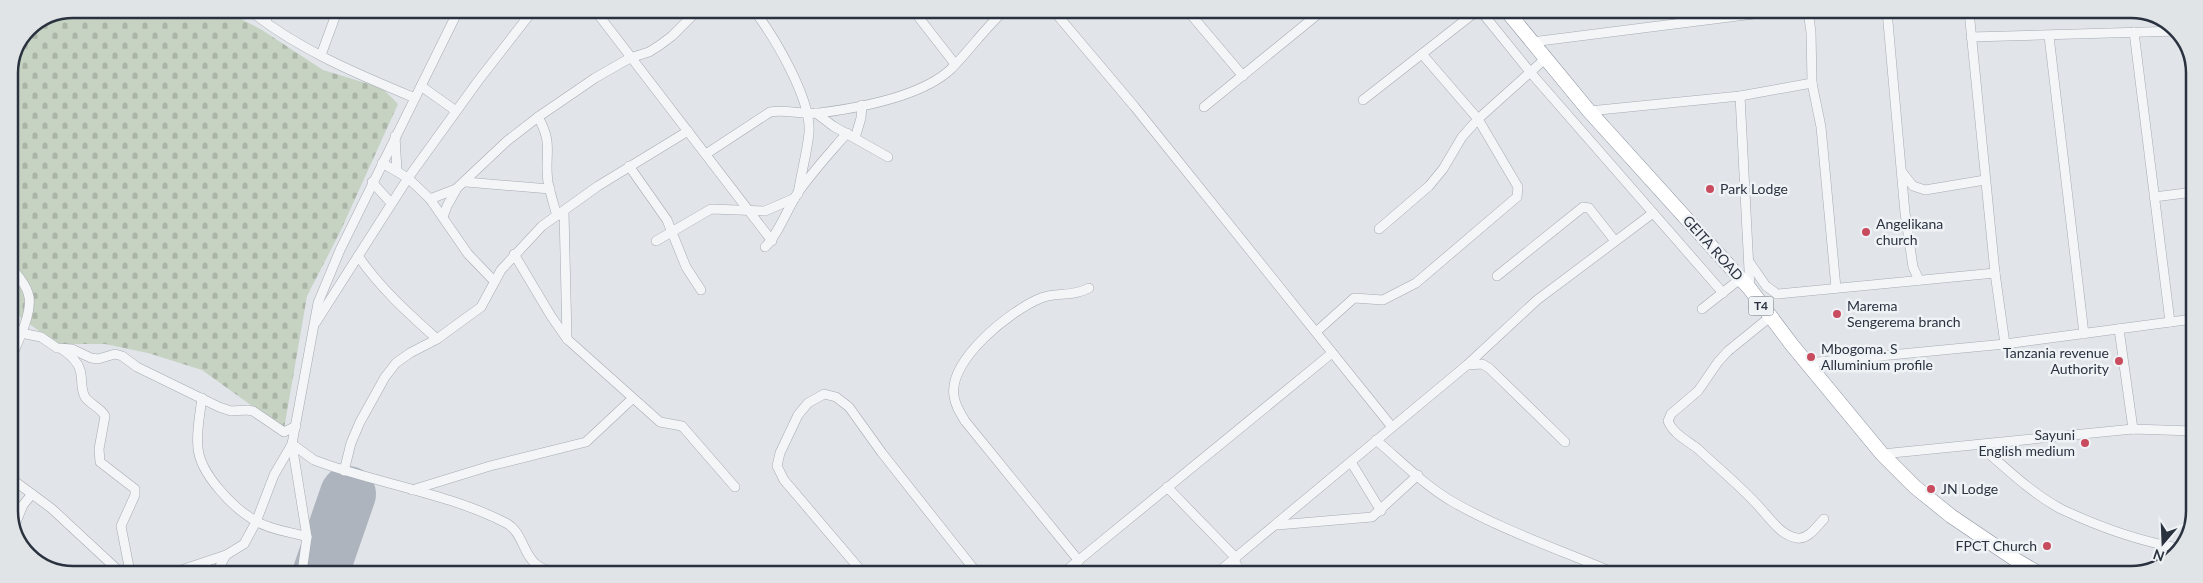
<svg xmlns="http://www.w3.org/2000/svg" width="2203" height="583" viewBox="0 0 2203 583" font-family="Lato,sans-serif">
<defs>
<pattern id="cemetery-stones" width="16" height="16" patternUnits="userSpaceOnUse" patternTransform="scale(1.25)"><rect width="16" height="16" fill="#c6d2c2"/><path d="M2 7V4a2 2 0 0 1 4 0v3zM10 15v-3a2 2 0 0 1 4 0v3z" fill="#aab5a8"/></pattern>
</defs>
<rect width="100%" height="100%" fill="#e1e4e9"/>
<path fill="#cfd3db" d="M 348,477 L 365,484 L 334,572 L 316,572 Z"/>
<path fill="url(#cemetery-stones)" d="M 72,9 L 222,9 L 262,30 L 323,70 L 382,88 L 398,104 L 340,232 L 307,296 L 284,429 L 202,370 L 148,353 L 105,344 L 57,344 L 20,317 L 9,301 L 9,72 L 29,27 Z"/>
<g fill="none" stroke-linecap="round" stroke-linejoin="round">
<path stroke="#aeb4be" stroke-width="56" d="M 321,572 L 348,494"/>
<g stroke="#a6abb3" stroke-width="10">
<g id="minor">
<path d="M 248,9 C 297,49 357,74 415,98"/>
<path d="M 594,9 L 772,241"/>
<path d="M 753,9 C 774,36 812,100 809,133 C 807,153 801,174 798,194"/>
<path d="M 913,10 L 955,64"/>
<path d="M 1053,10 L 1134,106 L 1392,427"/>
<path d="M 1187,10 L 1243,76"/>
<path d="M 1480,10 L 1531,73 L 1723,293"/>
<path d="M 1808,11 L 1811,32 L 1812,83 L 1821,127 L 1836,288"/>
<path d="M 1887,11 L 1905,213 L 1913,267 L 1919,280"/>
<path d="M 1969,11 L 1995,273 L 2005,344"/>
<path d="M 266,22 L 269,9"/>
<path d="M 2134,32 L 2170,322"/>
<path d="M 2049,36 L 2084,334"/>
<path d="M 1971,37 L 2179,31"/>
<path d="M 1532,42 L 1785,10"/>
<path d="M 321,55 L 338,9"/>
<path d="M 421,86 L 456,111"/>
<path d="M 1740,96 L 1750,289"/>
<path d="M 1363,100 L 1478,10"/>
<path d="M 1204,107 L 1323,10"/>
<path d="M 1589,111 L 1740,96 L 1812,83"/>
<path d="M 816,113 L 833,126 L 888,157"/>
<path d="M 538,117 C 554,145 544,154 548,182 C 550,193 554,205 557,216"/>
<path d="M 395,136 L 397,171"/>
<path d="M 855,138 L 861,118 L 862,105"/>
<path d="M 706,154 L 770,112 C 786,109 802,115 819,113 C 858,108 921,97 951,69 C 970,50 985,28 1005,10"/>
<path d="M 382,163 L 408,178 L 430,199 L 468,254 L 494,281"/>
<path d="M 629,166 L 667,220 L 686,267 L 701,290"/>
<path d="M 1902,172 L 1913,186 L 1925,190 L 1985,180"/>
<path d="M 372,182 L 391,203"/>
<path d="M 466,182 L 550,189"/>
<path d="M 2154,197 L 2194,192"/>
<path d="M 430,199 L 456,189 L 507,141 L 538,117 L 595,78 L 630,58 L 649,52 L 660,45 L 672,36 L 699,9"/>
<path d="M 564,211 L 567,339"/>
<path d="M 443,217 L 447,206 L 456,190"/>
<path d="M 1379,229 L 1429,186 L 1443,169 L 1462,137 L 1478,119 L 1546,58"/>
<path d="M 656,241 L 711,209 L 765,211 L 795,198"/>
<path d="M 765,247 C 776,238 788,208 797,194 C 812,172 830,153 847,133"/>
<path d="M 514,254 L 551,316 L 567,339 L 660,422 L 682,426 L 735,487"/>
<path d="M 358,256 C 381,289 408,313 437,339"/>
<path d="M 1750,263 L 1766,286 L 1777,294 L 1995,273"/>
<path d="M 9,264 C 15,273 25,282 28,293 C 35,311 15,346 9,364"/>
<path d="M 1497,276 L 1583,207 L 1589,208 L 1615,241"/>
<path d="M 1702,309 L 1740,279"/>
<path d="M 1770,317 L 1728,351 L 1718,362 L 1698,391 L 1671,414 L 1668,421 C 1673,434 1688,441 1698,449 C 1719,469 1743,488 1762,510 C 1771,520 1782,536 1797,538 C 1808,540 1817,526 1824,519"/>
<path d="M 316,322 L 408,178 L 478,81 L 534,9"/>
<path d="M 2119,329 L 2133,429"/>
<path d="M 1316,332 L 1354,298 L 1383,300 L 1416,283 L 1517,197 L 1518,187 L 1478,119 L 1422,54"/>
<path d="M 21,333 L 41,337 L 57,348 L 72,349 L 91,358 L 98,359 L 115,354 L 122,356 L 137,367 L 219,407 L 231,411 L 247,410 L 253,411 L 284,432 L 296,426"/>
<path d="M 62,349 C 69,354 78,361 80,370 C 83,379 80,388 85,397 C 91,405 101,408 105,416 L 99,449 L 100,462 L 135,489 L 135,495 L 121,526 L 130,572"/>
<path d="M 1807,363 L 2005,344 L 2193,319"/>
<path d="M 1467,365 L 1482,364 L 1489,368 L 1565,442"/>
<path d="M 202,398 C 200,414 196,432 198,448 C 200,474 234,509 256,521 C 270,530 291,532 307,537"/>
<path d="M 1376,440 C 1401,461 1425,486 1453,502 C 1504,531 1563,551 1617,574"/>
<path d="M 1979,445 C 2005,467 2031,493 2061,509 C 2097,526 2139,541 2178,548"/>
<path d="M 1882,454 L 2133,429 L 2193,431"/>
<path d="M 1351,462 L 1381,511"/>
<path d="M 344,471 L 351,443 L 360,422 L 385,377 L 396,363 L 410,353 L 437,339 L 481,307 L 501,270 L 542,226 L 598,186 L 688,131"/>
<path d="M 9,477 L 51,508 L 120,572"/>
<path d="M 1167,487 L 1236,558"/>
<path d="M 412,490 L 490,466 L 586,442 L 632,399"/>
<path d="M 1277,525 L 1372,517 L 1418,475"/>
<path d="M 14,527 L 23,505 L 32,494"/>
<path d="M 1234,560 L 1241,573"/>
<path d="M 1079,561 L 965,421 C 960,413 955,405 954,396 C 948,360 1011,310 1041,298 C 1057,292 1073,297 1089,288"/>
<path d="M 175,572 L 226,555 L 244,544 L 256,522 L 274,475 L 292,444 L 314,460 L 325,464 C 382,484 452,495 506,523 C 523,532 523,555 537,565 C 544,571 553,571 562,573"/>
<path d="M 217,572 L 226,555"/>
<path d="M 302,572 L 307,537 L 292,444 L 318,303 L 340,250 L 459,9"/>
<path d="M 863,573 L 784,480 L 777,466 L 780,453 L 798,415 L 808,403 L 824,394 L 836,397 L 849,407 L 882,453 L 977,573"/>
<path d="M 1063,573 L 1332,353"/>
<path d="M 1217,573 L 1467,365 L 1537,300 L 1653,213"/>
</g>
</g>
<g stroke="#89919f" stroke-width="15">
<path id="trunk" d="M 1506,10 L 1589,111 L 1750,289 L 1792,345 L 1882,454 L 1915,487 L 1951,516 L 2016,560 L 2040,574"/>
</g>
<use href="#minor" stroke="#f3f5f7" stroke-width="9"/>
<use href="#trunk" stroke="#fff" stroke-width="14"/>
</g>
<g fill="#c84c5e" stroke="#f0f3f6" stroke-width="2">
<circle cx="1710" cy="189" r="5"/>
<circle cx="1866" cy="232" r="5"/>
<circle cx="1837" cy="314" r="5"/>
<circle cx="1811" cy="357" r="5"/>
<circle cx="2119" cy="361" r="5"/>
<circle cx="2085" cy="443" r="5"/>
<circle cx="1931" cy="489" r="5"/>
<circle cx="2047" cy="546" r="5"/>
</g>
<g text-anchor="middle" stroke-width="5" stroke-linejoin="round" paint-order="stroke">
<rect fill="#f0f3f6" stroke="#656c77" stroke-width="1" x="1748.5" y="296.5" width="25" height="19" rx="4"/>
<g font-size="12" font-weight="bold" fill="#2a3240">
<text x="1761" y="310">T4</text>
</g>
<g font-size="14" fill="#2a3240" stroke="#f0f3f6" text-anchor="start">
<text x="1720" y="194">Park Lodge</text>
<text x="1876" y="229">Angelikana<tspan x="1876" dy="16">church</tspan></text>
<text x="1847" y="311">Marema<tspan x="1847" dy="16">Sengerema branch</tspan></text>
<text x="1821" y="354">Mbogoma. S<tspan x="1821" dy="16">Alluminium profile</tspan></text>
<text x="2109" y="358" text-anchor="end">Tanzania revenue<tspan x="2109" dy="16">Authority</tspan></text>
<text x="2075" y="440" text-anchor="end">Sayuni<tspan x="2075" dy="16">English medium</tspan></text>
<text x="1941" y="494">JN Lodge</text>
<text x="2037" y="551" text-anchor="end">FPCT Church</text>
</g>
<g font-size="14" fill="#2a3240" stroke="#f0f3f6">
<text transform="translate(1713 248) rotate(48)" y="5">GEITA ROAD</text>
</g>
</g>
<path d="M0 0H2203V583H0ZM73 18H2131A55 55 0 0 1 2186 73V511A55 55 0 0 1 2131 566H73A55 55 0 0 1 18 511V73A55 55 0 0 1 73 18Z" fill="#e0e4e7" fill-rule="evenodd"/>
<path fill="none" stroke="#2a3240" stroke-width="2.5" d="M73 18H2131A55 55 0 0 1 2186 73V511A55 55 0 0 1 2131 566H73A55 55 0 0 1 18 511V73A55 55 0 0 1 73 18Z"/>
<g transform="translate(2163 543) rotate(199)" stroke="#f0f3f6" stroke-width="4" paint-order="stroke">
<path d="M0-4L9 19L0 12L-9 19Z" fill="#2a3240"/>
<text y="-8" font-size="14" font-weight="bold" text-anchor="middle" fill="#2a3240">N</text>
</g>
</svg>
